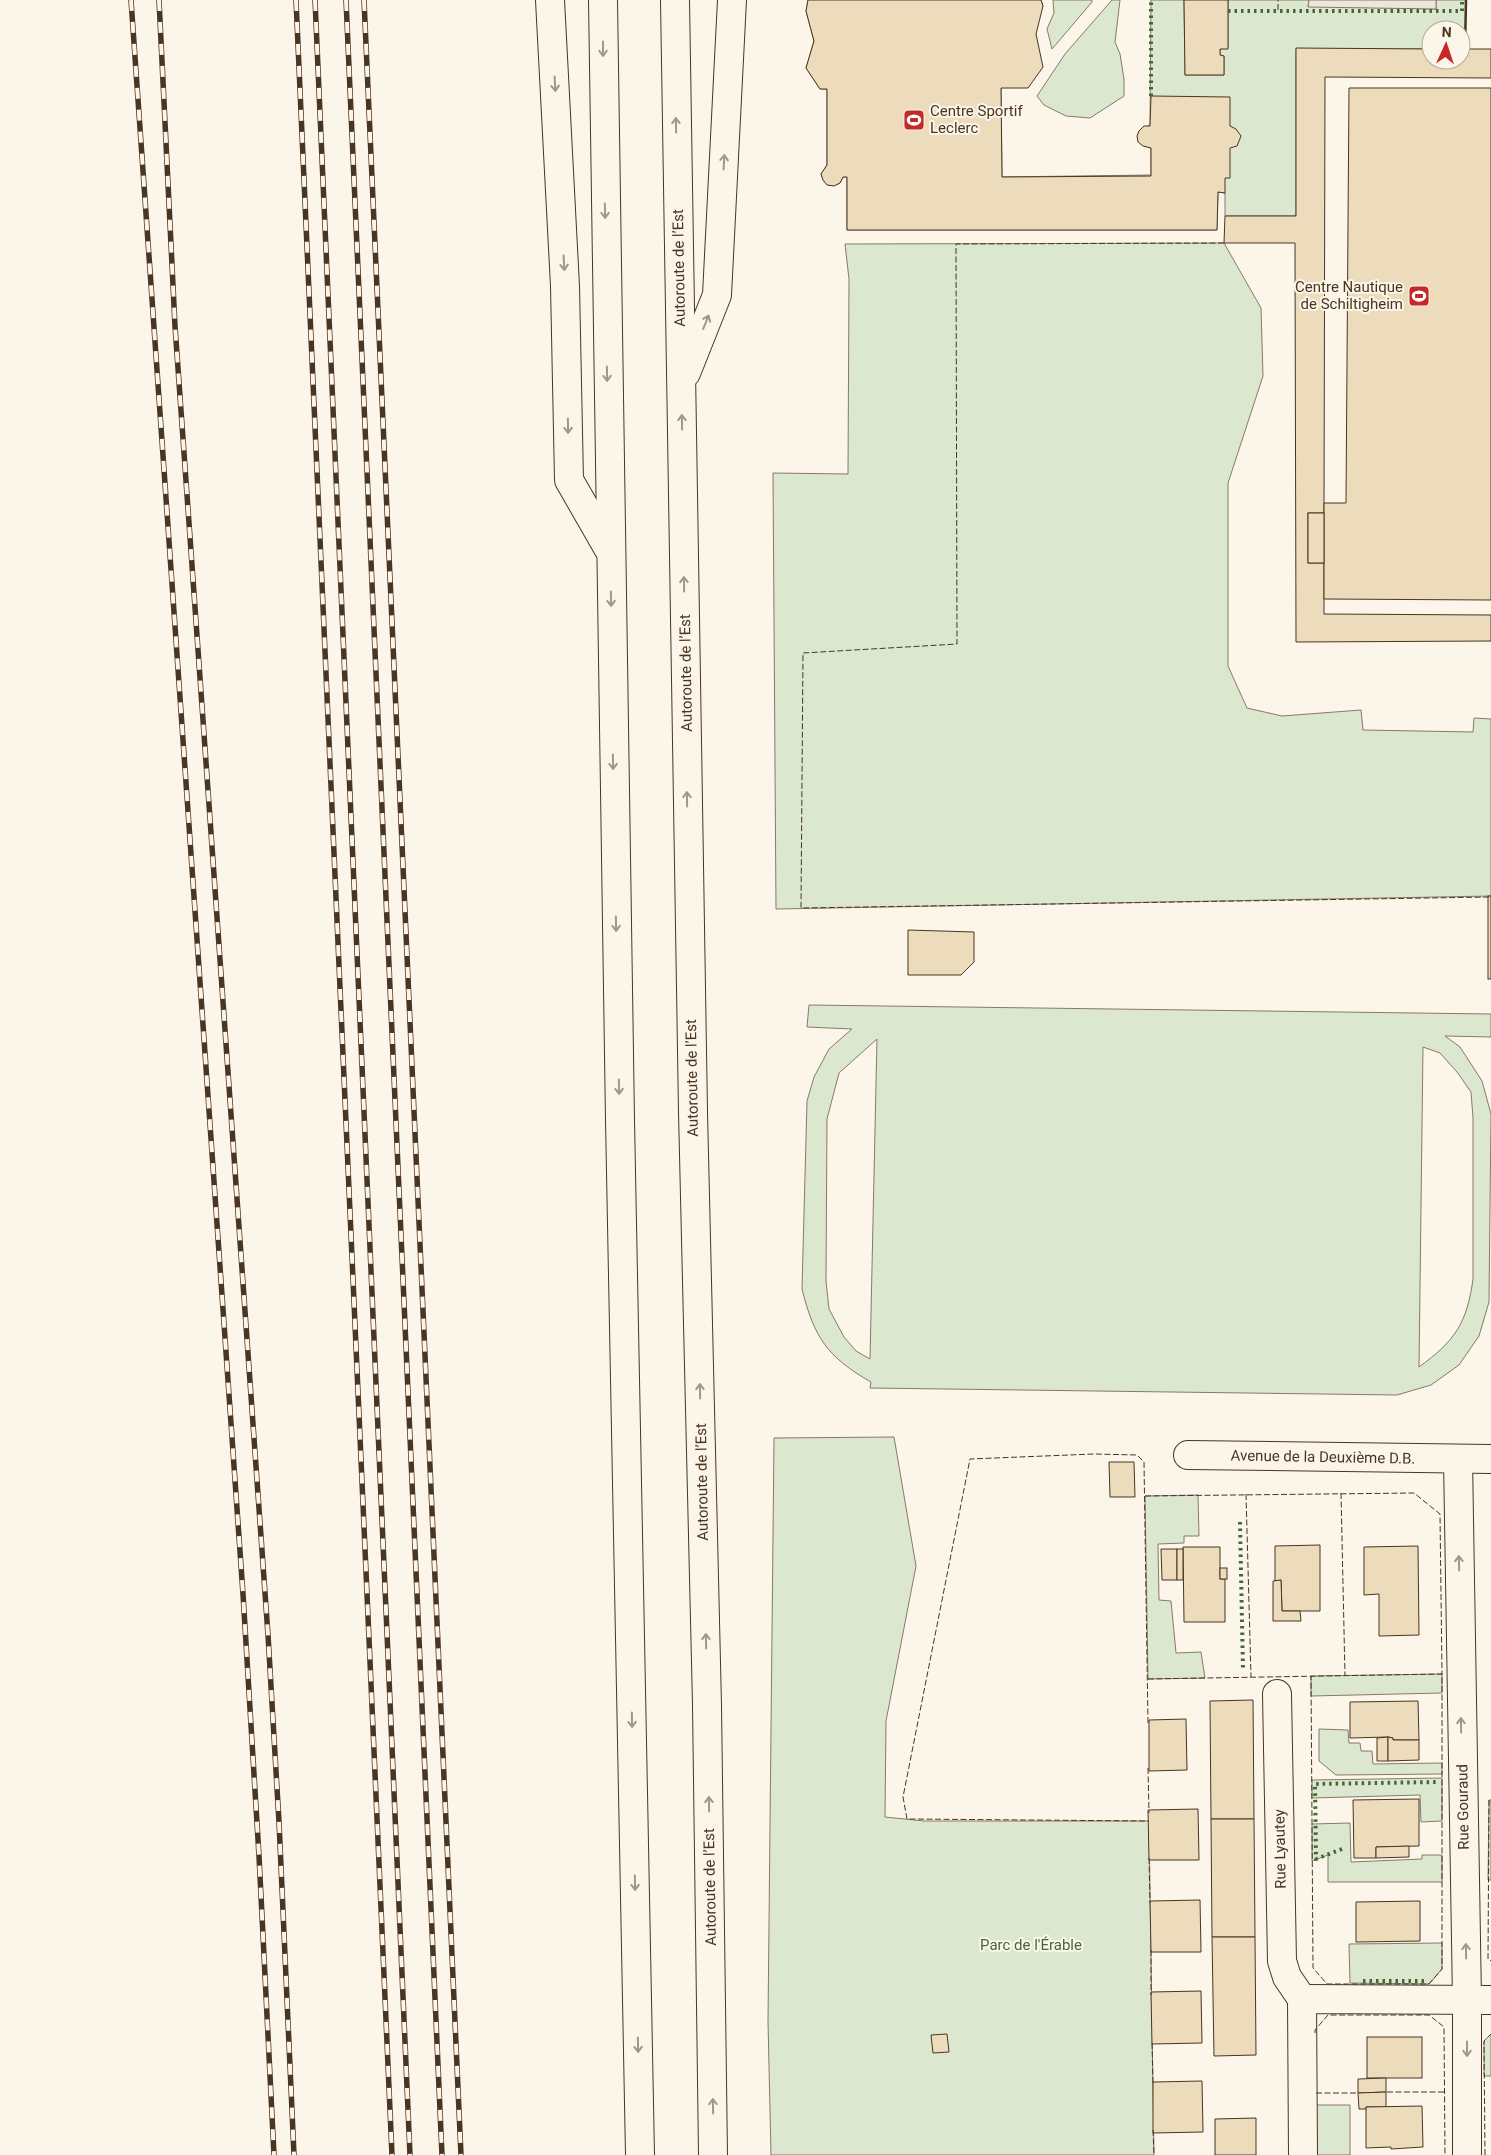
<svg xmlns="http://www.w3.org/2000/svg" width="1491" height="2155" viewBox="0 0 1491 2155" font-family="Roboto,sans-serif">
<rect width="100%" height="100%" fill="#fbf6e9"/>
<g fill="#dce7d0" stroke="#887966" fill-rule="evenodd">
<path d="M 808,0 L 1041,0 L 1043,6 L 1001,88 L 1002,177 L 1151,175 L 1151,148 C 1141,145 1136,141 1139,131 L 1150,125 L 1151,0 L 1184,0 L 1185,75 L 1224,75 L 1224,56 L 1220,55 L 1220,49 L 1228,48 L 1228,0 L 1309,0 L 1308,6 L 1436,9 L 1436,0 L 1466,0 L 1465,49 L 1461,49 L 1461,30 L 1431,30 L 1431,49 L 1296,49 L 1296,216 L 1225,216 L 1225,193 L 1218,192 L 1217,230 L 847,230 L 847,177 L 843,177 L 840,183 C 831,188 824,185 821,174 L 827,165 L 827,89 L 820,89 L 806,68 L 814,41 L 806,11 Z"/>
<path d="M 1053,0 L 1092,0 L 1092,2 L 1052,49 L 1047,29 L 1054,13 Z"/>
<path d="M 1112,0 L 1120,0 L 1115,42 L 1120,54 L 1124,79 L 1124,96 L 1090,118 L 1066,116 L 1044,105 L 1037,96 L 1065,54 Z"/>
<path d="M 1224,243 L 1261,308 L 1263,376 L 1228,483 L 1228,666 L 1247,708 L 1282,716 L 1361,710 L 1363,730 L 1473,732 L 1474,718 L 1491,719 L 1491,896 L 776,909 L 773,473 L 848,474 L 849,279 L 845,244 Z"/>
<path d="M 809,1005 L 1491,1014 L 1491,1037 L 1445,1036 L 1460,1047 L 1482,1081 L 1491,1114 L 1489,1302 L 1479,1336 L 1459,1365 L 1431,1385 L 1397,1395 L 870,1388 L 871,1382 C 827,1357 814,1337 802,1289 L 807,1101 L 814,1077 L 829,1049 L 852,1029 L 807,1027 ZM 877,1039 L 870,1359 L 856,1351 L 844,1337 L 829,1309 L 826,1281 L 827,1119 L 839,1073 ZM 1423,1047 L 1440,1053 L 1457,1072 L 1471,1092 L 1473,1118 L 1473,1279 C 1467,1323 1455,1341 1419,1367 Z"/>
<path d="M 894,1437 L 916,1566 L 886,1721 L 885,1817 L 924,1821 L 1149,1821 L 1154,2155 L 771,2155 L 768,2021 L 774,1438 Z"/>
<path d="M 1198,1495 L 1199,1536 L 1184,1536 L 1184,1543 L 1158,1544 L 1159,1600 L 1171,1601 L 1176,1653 L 1201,1652 L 1205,1678 L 1148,1679 L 1145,1496 Z"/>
<path d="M 1442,1674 L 1442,1693 L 1311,1696 L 1311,1676 Z"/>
<path d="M 1319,1729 L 1348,1730 L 1349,1743 L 1360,1743 L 1361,1751 L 1372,1751 L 1373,1764 L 1442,1763 L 1442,1774 L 1336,1775 L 1319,1761 Z"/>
<path d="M 1442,1778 L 1442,1821 L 1421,1822 L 1420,1795 L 1312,1798 L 1312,1780 Z"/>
<path d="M 1489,1800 L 1491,1800 L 1491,1880 L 1488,1880 Z"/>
<path d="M 1350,1823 L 1351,1862 L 1422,1859 L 1422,1855 L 1442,1855 L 1442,1882 L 1328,1882 L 1328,1855 L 1312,1861 L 1312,1824 Z"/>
<path d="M 1442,1943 L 1442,1969 L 1429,1984 L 1350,1983 L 1349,1944 Z"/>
<path d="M 1491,2034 L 1491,2076 L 1484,2076 L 1484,2041 Z"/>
<path d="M 1316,2105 L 1350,2105 L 1350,2155 L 1317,2155 Z"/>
</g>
<path fill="#ede7d9" stroke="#887966" d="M 1309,0 L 1436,0 L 1436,9 L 1308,7 Z"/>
<g fill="#ecdcbc" stroke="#4a3520">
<path d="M 808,0 L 1041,0 L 1043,6 L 1036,34 L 1043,67 L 1028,88 L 1001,88 L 1002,177 L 1151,176 L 1151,148 L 1143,146 L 1138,142 L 1137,136 L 1139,131 L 1144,126 L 1150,126 L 1151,96 L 1230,97 L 1230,126 L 1236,129 L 1241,136 L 1237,146 L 1230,148 L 1230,178 L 1225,178 L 1225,193 L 1218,192 L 1217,230 L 847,230 L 847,177 L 843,177 L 840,183 L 834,186 L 827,185 L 823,180 L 821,174 L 827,165 L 827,89 L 820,89 L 806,68 L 814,41 L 806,11 Z"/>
<path d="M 1184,0 L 1228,0 L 1228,49 L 1220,49 L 1220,55 L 1224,56 L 1224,75 L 1185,75 Z"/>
<path d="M 1296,48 L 1431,49 L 1431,60 L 1461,60 L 1461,49 L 1491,49 L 1491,78 L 1325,77 L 1324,513 L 1308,513 L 1308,563 L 1324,563 L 1324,614 L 1491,615 L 1491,641 L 1296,642 L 1295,243 L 1224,243 L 1225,216 L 1296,216 Z"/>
<path d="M 1349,88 L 1491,88 L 1491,600 L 1324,599 L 1324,503 L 1346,503 Z"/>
<rect x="1308" y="513" width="16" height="50"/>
<rect x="1488" y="896" width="3" height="83"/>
<path d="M 908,930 L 974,932 L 974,962 L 961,975 L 908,975 Z"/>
<path d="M 1109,1462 L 1134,1462 L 1135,1497 L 1110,1497 Z"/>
<path d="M 1320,1545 L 1320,1611 L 1282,1611 L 1281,1580 L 1275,1581 L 1275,1546 Z"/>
<path d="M 1418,1546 L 1419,1635 L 1379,1636 L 1379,1594 L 1364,1595 L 1364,1547 Z"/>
<path d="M 1183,1547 L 1220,1547 L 1220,1579 L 1225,1579 L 1225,1622 L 1184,1622 Z"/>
<path d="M 1161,1549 L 1177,1549 L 1177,1580 L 1162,1580 Z"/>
<rect x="1177" y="1549" width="6" height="31"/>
<rect x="1220" y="1568" width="7" height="11"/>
<path d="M 1281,1580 L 1282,1611 L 1300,1611 L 1301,1621 L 1273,1621 L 1273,1581 Z"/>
<path d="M 1253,1700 L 1254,1819 L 1211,1819 L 1210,1701 Z"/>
<path d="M 1418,1701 L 1419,1740 L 1393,1740 L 1393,1738 L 1388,1737 L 1350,1738 L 1350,1702 Z"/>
<path d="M 1186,1719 L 1187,1770 L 1149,1771 L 1149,1720 Z"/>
<path d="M 1388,1737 L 1388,1761 L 1377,1761 L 1377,1738 Z"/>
<path d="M 1388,1737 L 1393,1738 L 1393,1740 L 1419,1740 L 1419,1760 L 1388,1761 Z"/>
<path d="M 1419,1799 L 1419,1846 L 1376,1847 L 1376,1858 L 1354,1858 L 1353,1800 Z"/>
<path d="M 1198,1809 L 1199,1860 L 1149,1860 L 1148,1810 Z"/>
<path d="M 1211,1819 L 1254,1819 L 1255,1937 L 1212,1937 Z"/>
<path d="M 1409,1846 L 1409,1857 L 1376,1858 L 1376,1847 Z"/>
<path d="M 1200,1900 L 1201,1952 L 1151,1952 L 1150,1901 Z"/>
<path d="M 1420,1901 L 1420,1941 L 1356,1942 L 1356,1902 Z"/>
<path d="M 1212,1937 L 1255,1937 L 1256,2055 L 1214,2056 Z"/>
<path d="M 1201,1991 L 1202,2043 L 1152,2044 L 1151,1992 Z"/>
<path d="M 947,2034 L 949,2052 L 933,2053 L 931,2035 Z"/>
<rect x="1367" y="2037" width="55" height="41"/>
<path d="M 1386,2078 L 1386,2092 L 1358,2093 L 1358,2079 Z"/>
<path d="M 1202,2081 L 1203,2132 L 1153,2133 L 1153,2082 Z"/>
<path d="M 1386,2092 L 1386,2107 L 1366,2107 L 1366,2109 L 1359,2109 L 1358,2093 Z"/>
<path d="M 1422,2106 L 1423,2147 L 1391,2149 L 1391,2147 L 1366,2148 L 1366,2107 Z"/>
<path d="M 1256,2118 L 1256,2155 L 1215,2155 L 1215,2119 Z"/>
</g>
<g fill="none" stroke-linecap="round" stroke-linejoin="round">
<g stroke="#4a3520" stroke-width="30">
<g id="street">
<path d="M 1188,1455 L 1491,1459"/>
<path d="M 1458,1459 L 1467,2000 L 1467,2155"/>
<path d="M 1277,1694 L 1282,1961 L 1287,1977 L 1302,1999"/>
<path d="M 1303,2155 L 1302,1999 L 1491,2000"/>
</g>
</g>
<g stroke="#4a3520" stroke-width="30">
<g id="highway">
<path d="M 550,0 L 565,286 L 569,480 L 608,548"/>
<path d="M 603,0 L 620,1120 L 640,2155"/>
<path d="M 675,0 L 693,1112 L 707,1705 L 713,2155"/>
<path d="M 686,373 L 717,295 L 732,0"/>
</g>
</g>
<use href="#street" stroke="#fbf6e9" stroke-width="28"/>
<use href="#highway" stroke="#fbf6e9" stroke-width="28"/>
<g stroke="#4a3520" stroke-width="5.5">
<g id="rail">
<path d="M 131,0 L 243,1594 L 259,1856 L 274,2155"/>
<path d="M 159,0 L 175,326 L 268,1635 L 279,1822 L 294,2155"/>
<path d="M 296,0 L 392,2155"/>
<path d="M 315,0 L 410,2155"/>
<path d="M 346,0 L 442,2155"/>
<path d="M 364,0 L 461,2155"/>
</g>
</g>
<use href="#rail" stroke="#fbf6e9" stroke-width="4" stroke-dasharray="11" stroke-linecap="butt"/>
<g stroke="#436837" stroke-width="4" stroke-dasharray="2.5 4" stroke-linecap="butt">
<path d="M 1228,11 L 1462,11 L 1462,0"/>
<path d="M 1151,96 L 1151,0"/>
<path d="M 1240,1522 L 1243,1670"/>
<path d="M 1342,1849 L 1316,1859 L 1315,1784 L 1437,1782"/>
<path d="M 1363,1981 L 1427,1981"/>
</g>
<g stroke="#4a3520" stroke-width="1" stroke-dasharray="6 2.5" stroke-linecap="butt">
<path d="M 1278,10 L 1278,0"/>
<path d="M 1224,243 L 956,244 L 957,644 L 803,653 L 801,908 L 1491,897"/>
<path d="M 1341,1493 L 1345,1676"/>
<path d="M 1246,1494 L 1251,1677"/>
<path d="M 1145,1496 L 1414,1493 L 1440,1514 L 1442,1674"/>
<path d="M 1148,1679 L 1442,1674 L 1442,1969 L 1429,1984 L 1327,1984 L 1313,1968 L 1311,1676"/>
<path d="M 1148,1723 L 1144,1462 L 1137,1455 L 1094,1454 L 970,1459 L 903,1797 L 907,1819 L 1149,1821"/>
<path d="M 1148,1768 L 1149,1813"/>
<path d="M 1489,1800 L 1488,1959 L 1491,1961"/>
<path d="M 1149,1858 L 1150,1903"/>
<path d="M 1151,1950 L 1151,1995"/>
<path d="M 1315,2033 L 1315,2030 L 1328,2015 L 1429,2015 L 1444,2027 L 1445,2155"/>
<path d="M 1152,2043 L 1153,2085"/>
<path d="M 1387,2092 L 1444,2092"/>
<path d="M 1316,2093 L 1358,2093"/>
<path d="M 1153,2130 L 1154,2155"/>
<path d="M 1485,2155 L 1484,2041 L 1491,2034"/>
</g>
<path stroke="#4a3520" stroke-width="2.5" d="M 1465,49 L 1466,0"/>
</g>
<defs><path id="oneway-shaft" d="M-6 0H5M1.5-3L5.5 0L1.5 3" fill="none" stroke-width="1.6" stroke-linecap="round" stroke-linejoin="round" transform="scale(1.25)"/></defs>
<g stroke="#a29684">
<use href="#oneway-shaft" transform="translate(603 49) rotate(90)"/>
<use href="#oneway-shaft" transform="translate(555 84) rotate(87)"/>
<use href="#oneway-shaft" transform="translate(676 125) rotate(-91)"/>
<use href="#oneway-shaft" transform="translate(724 162) rotate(-87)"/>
<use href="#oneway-shaft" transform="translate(605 211) rotate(89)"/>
<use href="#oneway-shaft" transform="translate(564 263) rotate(87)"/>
<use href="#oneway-shaft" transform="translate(706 322) rotate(-68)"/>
<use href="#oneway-shaft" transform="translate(607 374) rotate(89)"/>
<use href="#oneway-shaft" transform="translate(682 422) rotate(-91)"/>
<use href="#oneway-shaft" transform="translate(568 426) rotate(89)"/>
<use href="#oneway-shaft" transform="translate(684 584) rotate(-91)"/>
<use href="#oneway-shaft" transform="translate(611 599) rotate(89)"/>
<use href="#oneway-shaft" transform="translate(613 762) rotate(89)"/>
<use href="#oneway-shaft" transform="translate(687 799) rotate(-91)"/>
<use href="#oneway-shaft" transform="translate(616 924) rotate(89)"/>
<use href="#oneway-shaft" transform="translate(619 1087) rotate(89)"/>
<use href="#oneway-shaft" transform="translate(700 1391) rotate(-91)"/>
<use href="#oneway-shaft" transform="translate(1459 1563) rotate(-91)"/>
<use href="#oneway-shaft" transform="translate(706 1641) rotate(-91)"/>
<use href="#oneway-shaft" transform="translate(632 1720) rotate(89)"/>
<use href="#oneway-shaft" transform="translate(1461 1725) rotate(-91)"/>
<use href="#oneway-shaft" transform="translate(709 1804) rotate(-91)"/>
<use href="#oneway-shaft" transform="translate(635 1883) rotate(89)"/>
<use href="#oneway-shaft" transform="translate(1466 1951) rotate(-91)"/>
<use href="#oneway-shaft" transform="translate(638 2045) rotate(89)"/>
<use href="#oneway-shaft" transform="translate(1467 2049) rotate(90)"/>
<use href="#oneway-shaft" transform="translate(713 2106) rotate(-91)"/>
</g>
<defs>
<g id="stadium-square" transform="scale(1.125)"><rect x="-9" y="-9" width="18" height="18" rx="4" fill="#c62828" stroke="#fbf6e9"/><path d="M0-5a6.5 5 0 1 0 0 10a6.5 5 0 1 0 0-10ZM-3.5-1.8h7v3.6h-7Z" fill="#fff"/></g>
</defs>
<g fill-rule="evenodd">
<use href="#stadium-square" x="914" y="120"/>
<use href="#stadium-square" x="1419" y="296"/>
</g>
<g text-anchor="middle" stroke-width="4" stroke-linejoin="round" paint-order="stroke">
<g font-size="15" fill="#4a3520" stroke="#fbf6e9" text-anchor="start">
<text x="930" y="116">Centre Sportif<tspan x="930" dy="17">Leclerc</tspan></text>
<text x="1403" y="292" text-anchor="end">Centre Nautique<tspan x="1403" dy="17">de Schiltigheim</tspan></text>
</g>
<g font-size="15" fill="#4a3520" stroke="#fbf6e9">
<text transform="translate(679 268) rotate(-91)" y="5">Autoroute de l’Est</text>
<text transform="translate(686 673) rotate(-91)" y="5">Autoroute de l’Est</text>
<text transform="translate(692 1078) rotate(-91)" y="5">Autoroute de l’Est</text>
<text transform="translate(1323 1457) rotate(1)" y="5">Avenue de la Deuxième D.B.</text>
<text transform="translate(702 1482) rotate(-91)" y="5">Autoroute de l’Est</text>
<text transform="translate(1463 1807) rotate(-91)" y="5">Rue Gouraud</text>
<text transform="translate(1280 1849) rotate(-91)" y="5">Rue Lyautey</text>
<text transform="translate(710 1887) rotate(-91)" y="5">Autoroute de l’Est</text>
</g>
<g font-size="15" fill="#436837" stroke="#fbf6e9">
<text x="1031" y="1950">Parc de l'Érable</text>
</g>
</g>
<g transform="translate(1446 45) rotate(3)"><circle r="24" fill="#fbf6e9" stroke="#b4a999"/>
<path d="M0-4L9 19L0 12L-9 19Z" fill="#c62828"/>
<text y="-8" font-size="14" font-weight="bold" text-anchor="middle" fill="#4a3520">N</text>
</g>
</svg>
